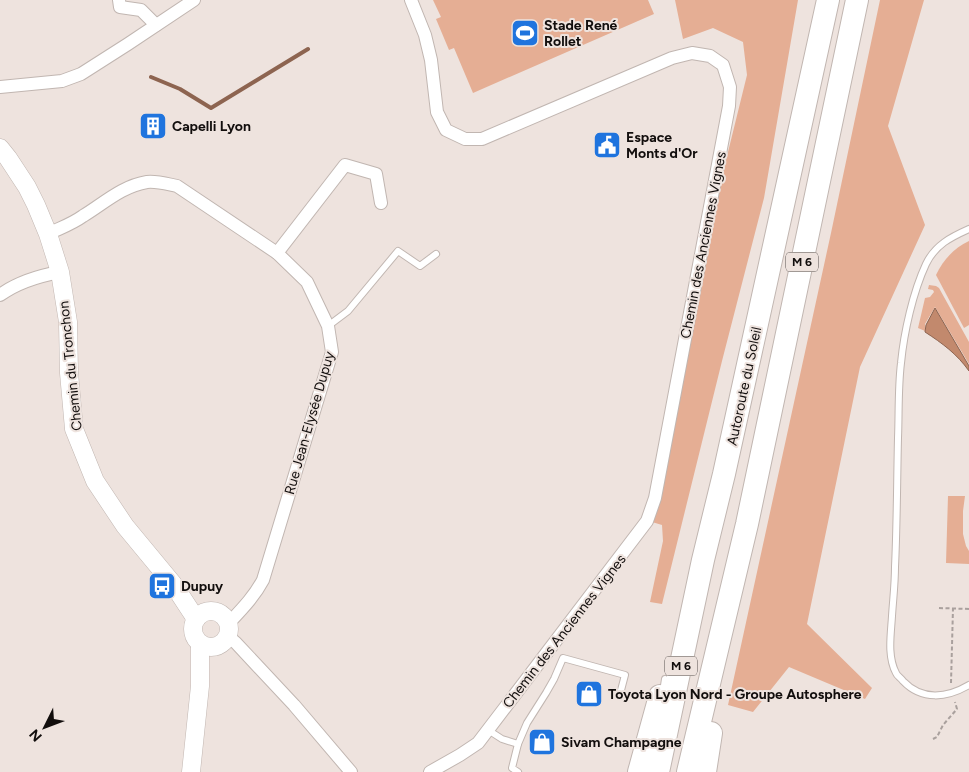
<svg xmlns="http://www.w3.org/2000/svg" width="969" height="772" viewBox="0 0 969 772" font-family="Figtree,sans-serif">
<rect width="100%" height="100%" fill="#eee3de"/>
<g fill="#e5ae94">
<path d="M 433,0 L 648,0 L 654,14 L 473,93 L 454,48 L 449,50 L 436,19 L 441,17 Z"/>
<path d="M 675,0 L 798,0 L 764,198 L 722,361 L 662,604 L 650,602 L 663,541 L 662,525 L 652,522 L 710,225 L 747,75 L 743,42 L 713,28 L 683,39 Z"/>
<path d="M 880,0 L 924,0 L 888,126 L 925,225 L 860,367 L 807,624 L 872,688 L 865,699 L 789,667 L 753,712 L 728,705 L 831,233 Z"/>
<path d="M 969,241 L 969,325 L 964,328 L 936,275 C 943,260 954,248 969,241 Z"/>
<path d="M 929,285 L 936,286 L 939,288 L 969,342 L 969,364 L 935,307 L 925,324 L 925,331 L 918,328 L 925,298 L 930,297 L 934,292 L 933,290 L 928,289 Z"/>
<path d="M 948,496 L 965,496 L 963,511 L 963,534 L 966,546 L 969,551 L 969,564 L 946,563 Z"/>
</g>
<path fill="#c2896d" stroke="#8d6450" d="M 935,308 L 969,366 L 969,371 C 957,354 942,343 925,332 L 926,325 Z"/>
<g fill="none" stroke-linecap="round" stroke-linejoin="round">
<path stroke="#8d6450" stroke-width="4" d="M 151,77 L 180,89 L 211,108 L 308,49"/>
<g stroke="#c1b6b1" stroke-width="8">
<g id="lane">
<path d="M 969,229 C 951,237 935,245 926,264 C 913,292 904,332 901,363 C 898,388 899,413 898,438 C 897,481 897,524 895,567 C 895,584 893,600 892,616 C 891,634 887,656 896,673 C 897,676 901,678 903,681 C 922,701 947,698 969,685"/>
<path d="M 328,326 L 348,311 L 398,251 L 420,266 L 436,254"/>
<path d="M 663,692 L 665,679"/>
<path d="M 488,730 L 502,739 L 518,744"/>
<path d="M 518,772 L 512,768 L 518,744 L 527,723 L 546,693 L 554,679 L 563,658 L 625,675 L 620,694"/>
</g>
</g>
<g stroke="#c1b6b1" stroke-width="14">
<g id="street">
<path d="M 119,0 L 120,7 L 141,10 L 156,25"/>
<path d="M 411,0 L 425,35 L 431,60 L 437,112 L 446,130 L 465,139 L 482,139 L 672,58 L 692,53 L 710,56 L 723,65 L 730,87 L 729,106 L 655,498 L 647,521 L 478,743 L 460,755 L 430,772"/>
<path d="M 0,87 L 62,81 L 81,74 L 128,44 L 194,0"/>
<path d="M 48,234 C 60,228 72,224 83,216 C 103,204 122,186 147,182 C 157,181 167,184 177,186 L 277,253 L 307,282 L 328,326 L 332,352 L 263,580 C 254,597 241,610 228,624"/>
<path d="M 277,253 L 345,165 L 376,174 L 381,203"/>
<path d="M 0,295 C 18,282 38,276 60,272"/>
<path d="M 228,636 L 236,643 L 294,705 L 351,772"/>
</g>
</g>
<g stroke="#c1b6b1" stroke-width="19">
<g id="secondary">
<path d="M 0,148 L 8,158 L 27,187 L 36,205 L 48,234 L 60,272 L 68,322 L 69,373 L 74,429 L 95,481 L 125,526 L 173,584 L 196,619"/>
<circle cx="211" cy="629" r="18"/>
<path d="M 191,772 L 200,686 L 200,644"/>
</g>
</g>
<g stroke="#c1b6b1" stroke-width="24">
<g id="highway">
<path d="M 639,772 L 660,696"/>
<path d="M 658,772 L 703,560 L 724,474 L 828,0"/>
<path d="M 688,772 L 747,524 L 857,0"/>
<path d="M 705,772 L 711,733"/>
</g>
</g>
<g stroke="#a9a09d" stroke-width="2" stroke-dasharray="4 2.5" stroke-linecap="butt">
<path d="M 939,608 L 969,609"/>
<path d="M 951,683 L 953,608"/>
<path d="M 933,739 L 937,737 L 943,725 L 957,709 L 955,702"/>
</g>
<use href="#lane" stroke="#fff" stroke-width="6"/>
<use href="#street" stroke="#fff" stroke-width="12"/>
<use href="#secondary" stroke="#fff" stroke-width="18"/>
<use href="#highway" stroke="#fff" stroke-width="22"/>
</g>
<defs>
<g id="stadium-square" transform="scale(1.4375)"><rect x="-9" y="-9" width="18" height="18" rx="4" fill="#1f74de" stroke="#eee3de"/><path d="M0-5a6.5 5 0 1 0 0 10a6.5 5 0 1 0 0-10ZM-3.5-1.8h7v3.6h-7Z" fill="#fff"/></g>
<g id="building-square" transform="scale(1.4375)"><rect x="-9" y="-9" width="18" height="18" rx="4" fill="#1f74de" stroke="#eee3de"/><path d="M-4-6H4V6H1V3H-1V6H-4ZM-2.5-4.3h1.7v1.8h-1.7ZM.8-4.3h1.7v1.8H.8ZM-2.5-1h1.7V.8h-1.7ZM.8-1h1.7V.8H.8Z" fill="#fff"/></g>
<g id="civic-square" transform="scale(1.4375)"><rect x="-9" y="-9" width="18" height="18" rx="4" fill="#1f74de" stroke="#eee3de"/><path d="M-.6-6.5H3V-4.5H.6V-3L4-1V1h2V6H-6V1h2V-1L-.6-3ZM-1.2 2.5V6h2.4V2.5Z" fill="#fff"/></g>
<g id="bus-square" transform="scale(1.4375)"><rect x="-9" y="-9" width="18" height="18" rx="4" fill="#1f74de" stroke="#eee3de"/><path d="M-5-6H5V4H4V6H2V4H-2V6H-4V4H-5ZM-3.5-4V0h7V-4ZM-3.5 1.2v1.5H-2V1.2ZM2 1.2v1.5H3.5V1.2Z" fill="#fff"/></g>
<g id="shop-square" transform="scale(1.4375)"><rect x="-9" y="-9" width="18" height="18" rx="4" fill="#1f74de" stroke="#eee3de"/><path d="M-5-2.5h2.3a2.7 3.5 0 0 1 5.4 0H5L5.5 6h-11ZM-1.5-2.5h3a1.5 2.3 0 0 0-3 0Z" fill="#fff"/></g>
</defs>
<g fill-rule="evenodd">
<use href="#stadium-square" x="525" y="33"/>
<use href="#building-square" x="153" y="126"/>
<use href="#civic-square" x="607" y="145"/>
<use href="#bus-square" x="162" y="586"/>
<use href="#shop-square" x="589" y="694"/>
<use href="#shop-square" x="542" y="742"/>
</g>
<g text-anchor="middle" stroke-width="4" stroke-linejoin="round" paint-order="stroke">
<g fill="#eee3de" stroke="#544e4c" stroke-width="1">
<rect x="786" y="252.5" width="32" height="19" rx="4"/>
<rect x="665" y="656.5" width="32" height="19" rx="4"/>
</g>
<g font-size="12" font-weight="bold" fill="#120e0d">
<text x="802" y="266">M 6</text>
<text x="681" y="670">M 6</text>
</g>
<g font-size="14" font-weight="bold" fill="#120e0d" stroke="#eee3de" text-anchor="start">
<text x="544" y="30">Stade René<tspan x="544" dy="16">Rollet</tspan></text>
<text x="172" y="131">Capelli Lyon</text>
<text x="626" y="142">Espace<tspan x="626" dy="16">Monts d'Or</tspan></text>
<text x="181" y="591">Dupuy</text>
<text x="608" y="699">Toyota Lyon Nord - Groupe Autosphere</text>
<text x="561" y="747">Sivam Champagne</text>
</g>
<g font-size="14" fill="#120e0d" stroke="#eee3de">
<text transform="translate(703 245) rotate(-79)" y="5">Chemin des Anciennes Vignes</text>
<text transform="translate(70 366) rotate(-96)" y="5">Chemin du Tronchon</text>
<text transform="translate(744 386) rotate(-78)" y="5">Autoroute du Soleil</text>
<text transform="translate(309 423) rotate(-74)" y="5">Rue Jean-Elysée Dupuy</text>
<text transform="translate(564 631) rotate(-52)" y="5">Chemin des Anciennes Vignes</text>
</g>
</g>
<g transform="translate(45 727) rotate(228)" stroke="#eee3de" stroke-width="4" paint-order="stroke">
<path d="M0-4L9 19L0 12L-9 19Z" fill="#120e0d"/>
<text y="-8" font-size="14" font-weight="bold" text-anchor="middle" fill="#120e0d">N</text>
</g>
</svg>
